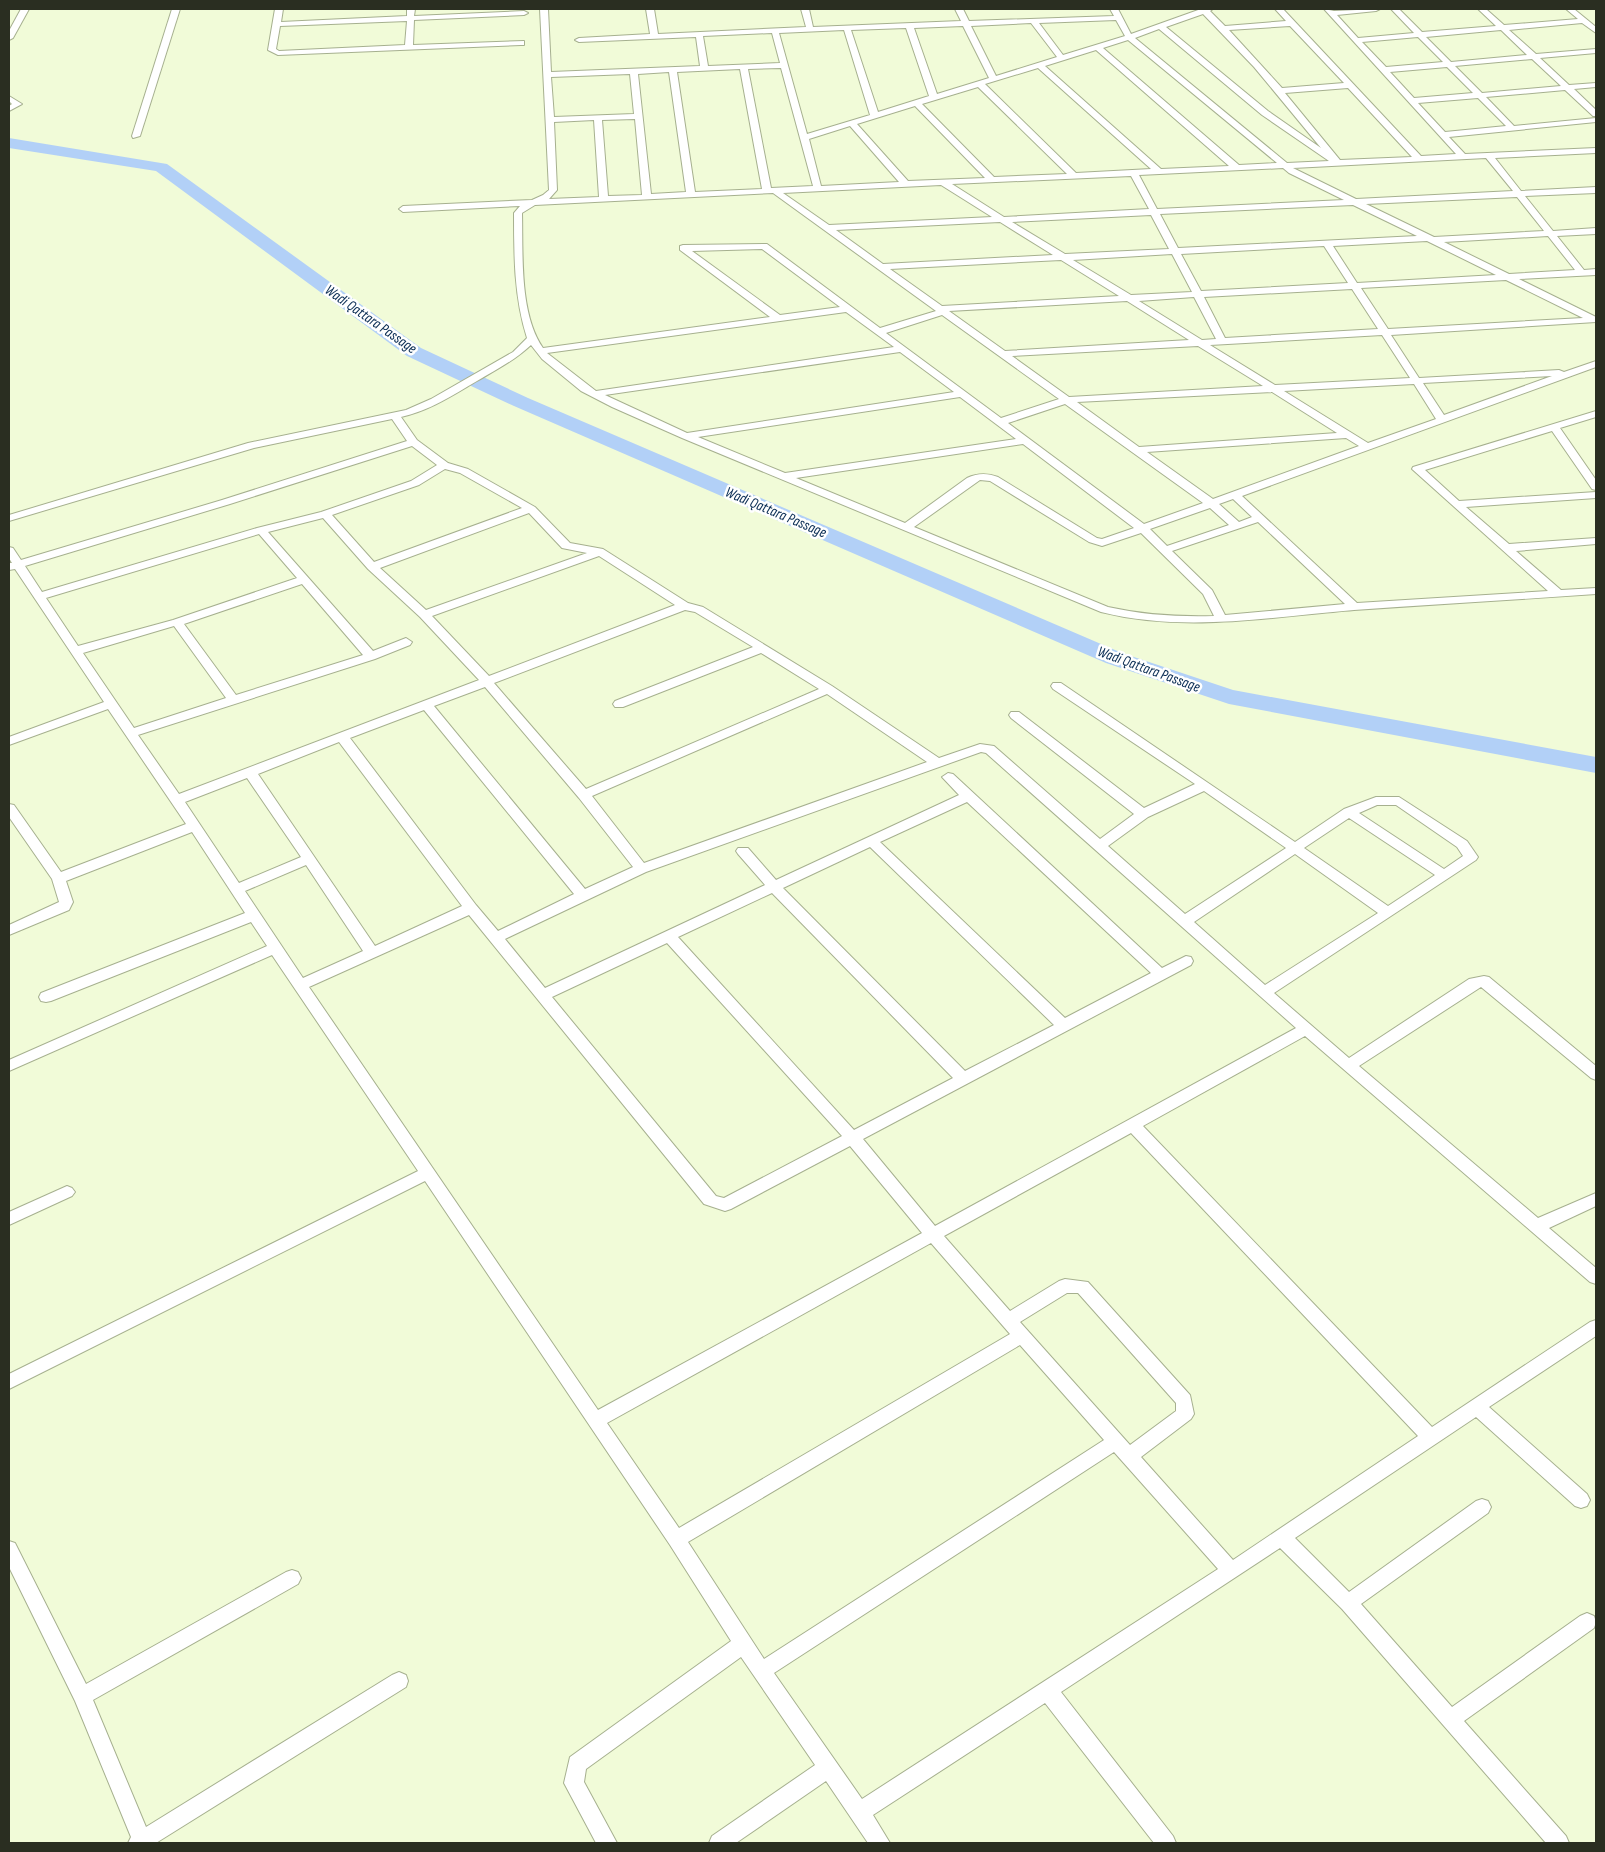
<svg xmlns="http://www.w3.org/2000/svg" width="1605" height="1852" viewBox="0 0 1605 1852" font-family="'Sofia Sans Condensed',sans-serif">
<rect width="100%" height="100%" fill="#f1fbd8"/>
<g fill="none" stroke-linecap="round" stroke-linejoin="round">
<path fill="#b2d0f7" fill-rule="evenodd" d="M 9,138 L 167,164 L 421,348 L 528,398 L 1122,653 L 1233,690 L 1596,757 L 1596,773 L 1229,704 L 1106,663 L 514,406 L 407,356 L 156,171 L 9,148 Z"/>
<g stroke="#a6b08f" stroke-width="2">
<g id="street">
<path d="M 21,9 L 29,9 L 13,38 L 9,40 L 9,31 Z"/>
<path d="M 172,9 L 180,9 L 140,136 L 133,138 L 132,136 Z"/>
<path d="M 275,9 L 283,9 L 281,22 L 407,16 L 407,9 L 415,9 L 414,16 L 524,11 L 528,13 L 524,15 L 414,20 L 413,45 L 524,41 L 524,45 L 521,45 L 278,55 L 268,50 ZM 407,21 L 405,45 L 279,51 L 276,49 L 280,26 Z"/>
<path d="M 540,9 L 548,9 L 551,72 L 700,66 L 696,37 L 579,42 L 575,40 L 579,38 L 650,34 L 646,9 L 654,9 L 658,34 L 806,27 L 801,9 L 809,9 L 813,27 L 961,21 L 955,9 L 963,9 L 969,21 L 1114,16 L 1110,9 L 1118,9 L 1131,34 L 1201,9 L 1213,9 L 1210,11 L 1225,26 L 1286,21 L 1275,9 L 1283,9 L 1421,156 L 1456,154 L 1324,9 L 1334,11 L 1380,9 L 1376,11 L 1337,15 L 1358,38 L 1414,33 L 1391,9 L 1399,9 L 1422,32 L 1496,26 L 1478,9 L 1486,9 L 1504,25 L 1578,19 L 1566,9 L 1574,9 L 1596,27 L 1596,33 L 1582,23 L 1509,30 L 1536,54 L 1596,49 L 1596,53 L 1540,58 L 1569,85 L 1596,83 L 1596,87 L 1574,89 L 1596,110 L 1596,116 L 1593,116 L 1565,90 L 1486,97 L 1514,126 L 1596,118 L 1596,122 L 1449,137 L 1465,154 L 1596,148 L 1596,153 L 1495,158 L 1521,191 L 1596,187 L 1596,193 L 1525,196 L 1553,231 L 1596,228 L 1596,234 L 1557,236 L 1584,270 L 1596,269 L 1596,275 L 1519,279 L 1596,317 L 1596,322 L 1391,335 L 1419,378 L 1559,370 L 1564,372 L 1596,361 L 1596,367 L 1242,496 L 1357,603 L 1548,591 L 1412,469 L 1413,467 L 1596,411 L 1596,417 L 1560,428 L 1596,480 L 1596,490 L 1592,489 L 1552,431 L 1425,470 L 1459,501 L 1596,492 L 1596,498 L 1466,507 L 1509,544 L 1596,538 L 1596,544 L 1516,551 L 1561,590 L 1596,588 L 1596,594 C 1515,600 1435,604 1354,610 C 1269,617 1185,633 1101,612 L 682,438 L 612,407 L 581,391 L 542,359 L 531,345 C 515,360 496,370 477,381 C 453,395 429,411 401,417 L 417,440 L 448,463 L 468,469 L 535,507 L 570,543 L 603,549 L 688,603 L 703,607 L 832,686 L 939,758 L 980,744 L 994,746 L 1100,839 L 1134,814 L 1011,718 L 1009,715 L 1011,712 L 1019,712 L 1144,808 L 1195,784 L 1053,689 L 1051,686 L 1053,683 L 1061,683 L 1295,842 L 1344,809 L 1376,797 L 1399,797 L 1467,841 L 1478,857 L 1476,860 L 1274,993 L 1349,1058 L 1469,979 L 1484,976 L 1489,977 L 1596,1066 L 1596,1080 L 1591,1078 L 1481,987 L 1359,1066 L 1538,1218 L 1596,1193 L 1596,1206 L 1549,1228 L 1596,1268 L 1596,1284 L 1590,1282 L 1305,1036 L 1143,1126 L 1432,1427 L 1590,1322 L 1596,1320 L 1596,1336 L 1489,1407 L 1587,1494 L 1590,1500 L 1587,1506 L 1581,1508 L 1575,1506 L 1476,1417 L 1295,1538 L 1349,1592 L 1476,1501 L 1482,1499 L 1488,1501 L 1491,1507 L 1488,1513 L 1361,1604 L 1452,1707 L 1580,1616 L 1587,1613 L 1594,1616 L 1596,1622 L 1594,1628 L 1464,1721 L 1566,1836 L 1569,1843 L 1546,1843 L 1342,1609 L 1280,1548 L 1061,1692 L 1173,1836 L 1176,1843 L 1154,1843 L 1045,1703 L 873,1815 L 890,1843 L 868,1843 L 826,1781 L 736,1843 L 709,1843 L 712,1836 L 815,1765 L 741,1657 L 586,1769 L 584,1782 L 617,1843 L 596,1843 L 564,1783 L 570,1757 L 731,1641 L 670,1545 L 425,1181 L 9,1389 L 9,1374 L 418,1171 L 272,955 L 9,1071 L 9,1060 L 267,946 L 251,922 L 51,1001 L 46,1002 L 41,1001 L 39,997 L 41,993 L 245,913 L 192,832 L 66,881 L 73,902 L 69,910 L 9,935 L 9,925 L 59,902 L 52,879 L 9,817 L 9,804 L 14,805 L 61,872 L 186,824 L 108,709 L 9,745 L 9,737 L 104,702 L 15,569 L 9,570 L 9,563 L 12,563 L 9,558 L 9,547 L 13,548 L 21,560 L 222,500 L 407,441 L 392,419 L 254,448 L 9,521 L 9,515 L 248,443 L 406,410 L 431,399 L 513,352 L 527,338 C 514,297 514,256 514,213 L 520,206 L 403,212 L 399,209 L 403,206 L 532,200 L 543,195 L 549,190 ZM 1203,14 L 1254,67 L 1321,148 L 1268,111 L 1166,27 ZM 1116,20 L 1125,36 L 1063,55 L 1039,23 ZM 1031,23 L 1057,57 L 996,76 L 971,26 ZM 963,26 L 989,78 L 937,94 L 914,28 ZM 1290,26 L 1344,83 L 1282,88 L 1229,30 ZM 906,28 L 929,96 L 878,112 L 851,30 ZM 1159,29 L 1262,115 L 1329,161 L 1287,163 L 1135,38 ZM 844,30 L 870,115 L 807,134 L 779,33 ZM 1501,30 L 1527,55 L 1451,62 L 1426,37 ZM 772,33 L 780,63 L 708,66 L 703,36 ZM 1418,37 L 1443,62 L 1386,67 L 1362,42 ZM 1128,40 L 1277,163 L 1239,165 L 1103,48 ZM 1096,50 L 1229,166 L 1161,169 L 1045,66 ZM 1532,59 L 1561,86 L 1482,93 L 1455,66 ZM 1447,67 L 1473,93 L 1414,98 L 1390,72 ZM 781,68 L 813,186 L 771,188 L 748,69 ZM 1038,68 L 1151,169 L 1076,173 L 985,84 ZM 740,69 L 762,189 L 695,192 L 677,72 ZM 669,72 L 686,192 L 651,194 L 638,74 ZM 630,74 L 634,114 L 554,117 L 551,77 ZM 978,87 L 1067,174 L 994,177 L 922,104 ZM 1348,88 L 1412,157 L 1340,160 L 1285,93 ZM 1478,98 L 1506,126 L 1445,132 L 1418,103 ZM 915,106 L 985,178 L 908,181 L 857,124 ZM 635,119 L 642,195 L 608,196 L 602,120 ZM 594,120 L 599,197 L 549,199 L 557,190 L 554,122 ZM 850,126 L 899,182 L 821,186 L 809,139 ZM 1486,158 L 1513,191 L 1356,199 L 1293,168 ZM 1283,168 L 1289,173 L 1344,200 L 1157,209 L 1139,175 ZM 1131,176 L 1149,209 L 1004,217 L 952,184 ZM 941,185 L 992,217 L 829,225 L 783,193 ZM 773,193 L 936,311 L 880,328 L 767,244 L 683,245 L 680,246 L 680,250 L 770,317 L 543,348 C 519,314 523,253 522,213 L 535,205 ZM 1517,197 L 1544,231 L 1434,237 L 1366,204 ZM 1353,205 L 1417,236 L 1178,248 L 1160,214 ZM 1151,215 L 1169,249 L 1065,254 L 1012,222 ZM 1000,222 L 1053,255 L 883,264 L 836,230 ZM 1548,236 L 1575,270 L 1509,274 L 1444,242 ZM 1427,241 L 1496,275 L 1357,283 L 1333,246 ZM 1324,246 L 1348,283 L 1201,291 L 1181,254 ZM 762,249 L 840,307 L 780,315 L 692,251 ZM 1172,254 L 1192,292 L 1131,295 L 1073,260 ZM 1061,260 L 1119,296 L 942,306 L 890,269 ZM 1506,280 L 1583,318 L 1388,329 L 1361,288 ZM 1352,289 L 1378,329 L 1225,338 L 1204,297 ZM 1194,297 L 1216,339 L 1202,340 L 1139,301 ZM 1127,301 L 1189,340 L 1005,351 L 949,311 ZM 846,312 L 894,347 L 596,391 L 547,353 ZM 942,315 L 1059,399 L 1001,418 L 886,333 ZM 1382,335 L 1410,378 L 1275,385 L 1210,345 ZM 1198,346 L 1263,386 L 1069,397 L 1012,356 ZM 900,352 L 954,392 L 687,433 L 605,395 ZM 1552,376 L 1444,415 L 1423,383 ZM 1414,384 L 1436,419 L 1368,443 L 1284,391 ZM 1272,392 L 1337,433 L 1139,447 L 1077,402 ZM 960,397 L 1016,439 L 785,473 L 698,437 ZM 1065,404 L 1203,503 L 1144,524 L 1008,423 ZM 1346,438 L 1359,446 L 1213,499 L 1147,452 ZM 1023,444 L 1134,528 L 1102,539 L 1097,538 L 998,477 C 987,473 978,473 967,478 L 905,523 L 796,478 ZM 412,446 L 437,465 L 411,481 L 321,512 L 257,528 L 42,592 L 25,566 L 230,504 ZM 445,469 L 460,473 L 522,508 L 374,562 L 332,515 L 419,485 ZM 980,480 L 990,481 L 1089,542 L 1102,546 L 1141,533 L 1203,594 L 1214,616 C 1178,617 1144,615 1108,607 L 914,527 ZM 1233,499 L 1252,517 L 1239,522 L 1219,504 ZM 1210,508 L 1229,525 L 1167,546 L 1150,529 ZM 529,513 L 562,548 L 587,553 L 426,610 L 380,568 ZM 323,518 L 368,569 L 420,617 L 479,680 L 179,794 L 138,735 L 375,659 L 410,645 L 412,642 L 406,638 L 373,651 L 268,532 ZM 1258,522 L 1345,604 L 1225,615 L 1212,590 L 1172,551 ZM 259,534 L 297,578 L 173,620 L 78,646 L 46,598 ZM 599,556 L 675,605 L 489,676 L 432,616 ZM 302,584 L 363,655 L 236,695 L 184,624 ZM 685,610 L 695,612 L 753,647 L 615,701 L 613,704 L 615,707 L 623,707 L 761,653 L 819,689 L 586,789 L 494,683 ZM 174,626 L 226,698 L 134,728 L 83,653 ZM 485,687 L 579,798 L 633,867 L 585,889 L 434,706 ZM 827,694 L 927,762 L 644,863 L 592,796 ZM 424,710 L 574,894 L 498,931 L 476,905 L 350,738 ZM 339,742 L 462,906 L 375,946 L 258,774 ZM 981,752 L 986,753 L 1296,1028 L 935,1226 L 863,1139 L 1191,965 L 1193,961 L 1191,957 L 1186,956 L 1162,968 L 953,774 L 948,773 L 942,777 L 959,795 L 776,880 L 748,848 L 738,848 L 736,851 L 738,854 L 765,885 L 545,988 L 505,939 L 646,872 ZM 247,778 L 301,857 L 239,883 L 185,802 ZM 1204,791 L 1286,848 L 1185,914 L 1108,846 L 1148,817 ZM 967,802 L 1151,973 L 1065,1018 L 880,842 ZM 1377,805 L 1396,805 L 1457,847 L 1463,856 L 1444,869 L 1359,813 ZM 1349,818 L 1435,875 L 1388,906 L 1304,848 ZM 870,847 L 1054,1025 L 965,1071 L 783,888 ZM 1295,854 L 1378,913 L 1265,985 L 1194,922 ZM 306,865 L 363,951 L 303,978 L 245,891 ZM 772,893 L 953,1078 L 854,1130 L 678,937 ZM 469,915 L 704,1204 L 725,1211 L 731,1209 L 850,1146 L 922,1233 L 598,1410 L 309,987 ZM 667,943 L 842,1136 L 724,1198 L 716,1196 L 552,997 ZM 1131,1133 L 1418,1436 L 1233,1560 L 1141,1457 L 1191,1419 L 1194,1414 L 1190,1395 L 1088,1282 L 1065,1279 L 1059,1281 L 1010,1311 L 944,1236 ZM 931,1243 L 1010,1334 L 679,1528 L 607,1423 ZM 1067,1293 L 1078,1293 L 1176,1403 L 1176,1411 L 1130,1445 L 1020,1322 ZM 1020,1345 L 1104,1440 L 764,1659 L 688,1542 ZM 1114,1452 L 1218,1569 L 862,1799 L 774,1673 Z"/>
<path d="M 9,96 L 22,104 L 9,111 L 9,106 L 12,104 L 9,101 Z"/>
<path d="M 67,1186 L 72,1188 L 75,1192 L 72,1196 L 9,1225 L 9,1212 Z"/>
<path d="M 9,1541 L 15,1543 L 86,1684 L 286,1572 L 292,1570 L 298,1572 L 301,1578 L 298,1584 L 93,1700 L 146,1827 L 392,1675 L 399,1672 L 406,1675 L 408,1681 L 406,1687 L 156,1843 L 128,1843 L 131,1837 L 75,1701 L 9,1567 Z"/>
</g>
</g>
<use href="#street" fill="#fff" fill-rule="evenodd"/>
</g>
<g text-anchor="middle" stroke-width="5" stroke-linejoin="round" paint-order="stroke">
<g font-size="15" font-style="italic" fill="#092c53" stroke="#fff">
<text transform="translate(371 319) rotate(35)" y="5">Wadi Qattara Passage</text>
<text transform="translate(776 512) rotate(23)" y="5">Wadi Qattara Passage</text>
<text transform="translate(1149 669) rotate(20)" y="5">Wadi Qattara Passage</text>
</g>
</g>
<rect width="1605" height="1852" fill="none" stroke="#2a2e21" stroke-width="20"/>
</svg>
